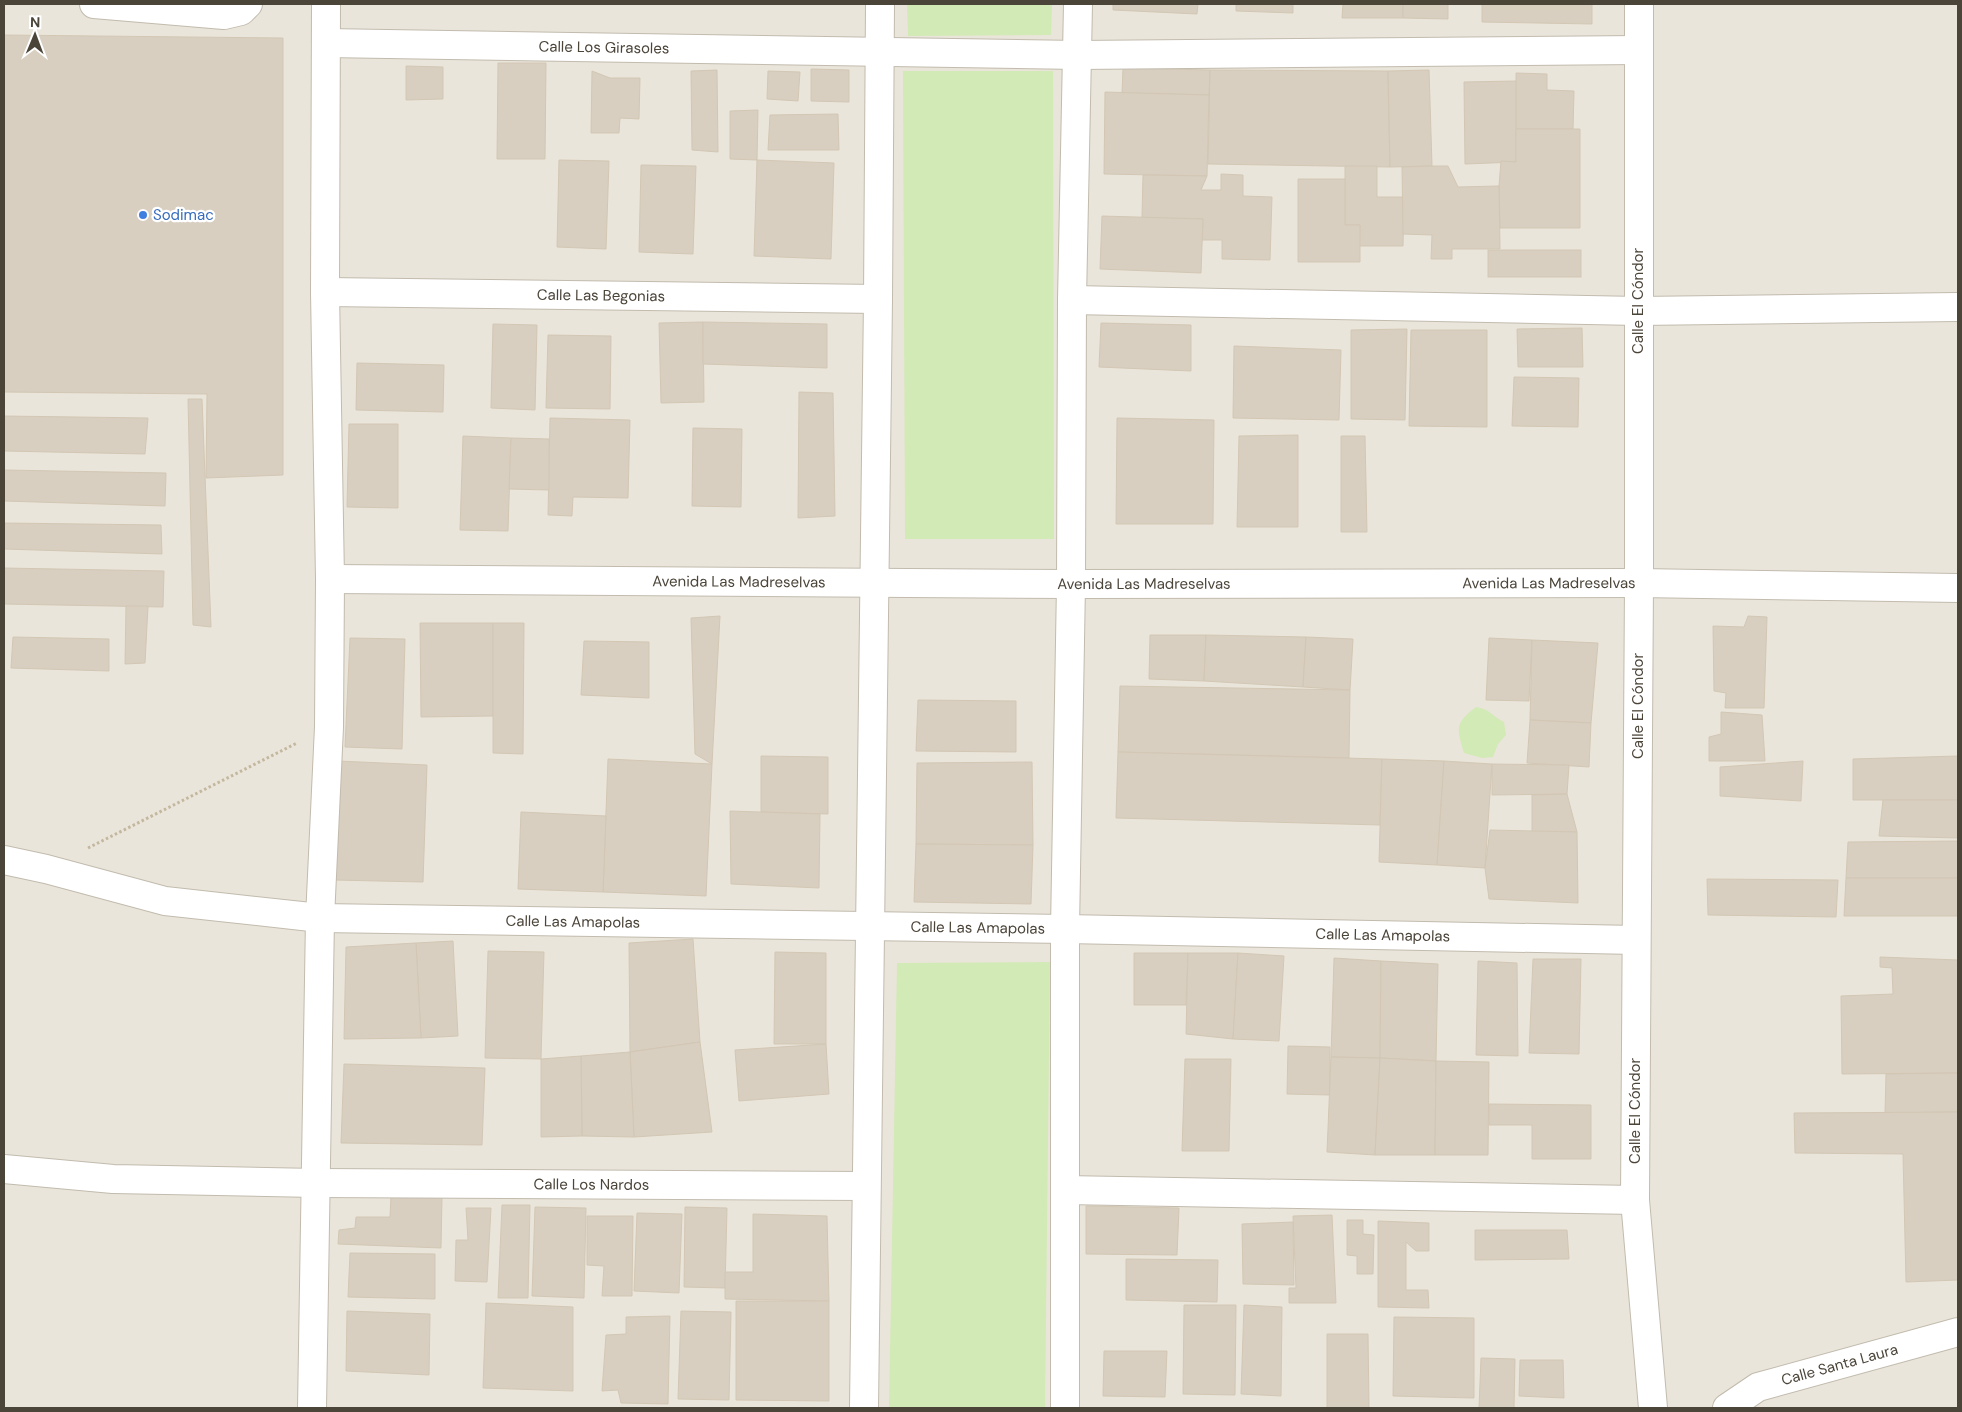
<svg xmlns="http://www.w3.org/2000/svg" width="1962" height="1412" viewBox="0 0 1962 1412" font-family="'DM Sans',sans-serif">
<rect width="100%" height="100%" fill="#f6f3ec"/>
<rect fill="#eae5da" x="4" y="4" width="1954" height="1404"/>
<g fill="#d2eab5">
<path d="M 907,4 L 1052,4 L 1051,35 L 908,36 Z"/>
<path d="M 903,71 L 1053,71 L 1054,539 L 905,539 Z"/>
<path d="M 1476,707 C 1490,709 1492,716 1504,722 L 1506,735 L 1498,744 L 1493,757 L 1482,758 L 1464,753 C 1457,728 1454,724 1476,707 Z"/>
<path d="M 1050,962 L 1045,1408 L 889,1408 L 897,963 Z"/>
</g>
<g fill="#d8cfc1" stroke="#d3c7b4">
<path d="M 1113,4 L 1198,4 L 1197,14 L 1113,10 Z"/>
<path d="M 1236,4 L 1293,4 L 1293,13 L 1236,11 Z"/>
<path d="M 1343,4 L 1403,4 L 1403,18 L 1342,18 Z"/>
<path d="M 1403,4 L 1448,4 L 1448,19 L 1403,18 Z"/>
<path d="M 1482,4 L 1592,4 L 1592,24 L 1482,22 Z"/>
<path d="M 4,35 L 283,38 L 283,475 L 206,478 L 207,394 L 4,392 Z"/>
<path d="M 498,63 L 546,63 L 545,159 L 497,159 Z"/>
<path d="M 406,66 L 443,67 L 443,99 L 406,100 Z"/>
<path d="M 1123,68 L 1210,70 L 1209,95 L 1122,93 Z"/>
<path d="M 811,69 L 849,70 L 849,102 L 811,101 Z"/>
<path d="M 717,70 L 718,152 L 692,150 L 691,71 Z"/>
<path d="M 1210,70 L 1388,71 L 1390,167 L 1208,164 Z"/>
<path d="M 1429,70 L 1432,166 L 1390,167 L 1388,71 Z"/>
<path d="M 592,71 L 610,78 L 640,78 L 639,119 L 620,118 L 619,133 L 591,133 Z"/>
<path d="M 768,71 L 800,72 L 798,101 L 767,99 Z"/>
<path d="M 1516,73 L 1547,74 L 1547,90 L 1574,91 L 1573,129 L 1516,129 Z"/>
<path d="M 1516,81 L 1516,162 L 1465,164 L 1464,82 Z"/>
<path d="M 1105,92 L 1209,95 L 1207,176 L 1104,174 Z"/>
<path d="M 758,110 L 757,160 L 730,159 L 730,111 Z"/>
<path d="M 838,114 L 839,150 L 768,150 L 770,115 Z"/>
<path d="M 1516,129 L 1580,129 L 1580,228 L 1500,228 L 1499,186 L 1501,161 L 1516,162 Z"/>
<path d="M 559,160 L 609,161 L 606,249 L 557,247 Z"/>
<path d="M 757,160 L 834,163 L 831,259 L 754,256 Z"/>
<path d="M 641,165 L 696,166 L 693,254 L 639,252 Z"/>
<path d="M 1345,166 L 1377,166 L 1377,197 L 1404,197 L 1403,246 L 1359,246 L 1360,225 L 1345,225 Z"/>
<path d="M 1432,166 L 1448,166 L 1458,187 L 1499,186 L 1500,249 L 1452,249 L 1452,259 L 1431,259 L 1432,235 L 1403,234 L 1402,167 Z"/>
<path d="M 1221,174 L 1243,175 L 1243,196 L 1272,197 L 1270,260 L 1222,259 L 1222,240 L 1202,240 L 1203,219 L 1142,218 L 1143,175 L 1207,176 L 1201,190 L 1221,190 Z"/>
<path d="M 1298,179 L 1345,179 L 1345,225 L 1360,225 L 1360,262 L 1298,262 Z"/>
<path d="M 1102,216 L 1203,219 L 1201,273 L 1100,269 Z"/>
<rect x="1488" y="250" width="93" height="27"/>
<path d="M 703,322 L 704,402 L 661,403 L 659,323 Z"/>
<path d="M 703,322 L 827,324 L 827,368 L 703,364 Z"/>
<path d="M 1101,323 L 1191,325 L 1191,371 L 1099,367 Z"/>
<path d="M 493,324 L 537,325 L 535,410 L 491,408 Z"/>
<path d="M 1582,328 L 1583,367 L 1518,367 L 1517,329 Z"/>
<path d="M 1407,329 L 1405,420 L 1351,419 L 1351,330 Z"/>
<path d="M 1411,330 L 1487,330 L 1487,427 L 1409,426 Z"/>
<path d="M 548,335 L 611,336 L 610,409 L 546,408 Z"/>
<path d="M 1234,346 L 1341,350 L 1339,420 L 1233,418 Z"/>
<path d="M 357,363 L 444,365 L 443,412 L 356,410 Z"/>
<path d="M 1514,377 L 1579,378 L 1578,427 L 1512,426 Z"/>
<path d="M 799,392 L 833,393 L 835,516 L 798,518 Z"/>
<path d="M 188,399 L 202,399 L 211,627 L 193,625 Z"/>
<path d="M 4,416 L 148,418 L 145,454 L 4,451 Z"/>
<path d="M 550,418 L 630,420 L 628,498 L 573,497 L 572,516 L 548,515 Z"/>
<path d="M 1117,418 L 1214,420 L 1213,524 L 1116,524 Z"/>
<path d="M 349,424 L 398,424 L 398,508 L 347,507 Z"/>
<path d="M 693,428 L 742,429 L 741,507 L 692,506 Z"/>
<path d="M 1298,435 L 1298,527 L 1237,527 L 1239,436 Z"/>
<path d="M 463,436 L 511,438 L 508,531 L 460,530 Z"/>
<path d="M 1341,436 L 1365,436 L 1367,532 L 1341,532 Z"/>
<path d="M 511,438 L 549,439 L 549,490 L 509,489 Z"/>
<path d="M 4,470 L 166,473 L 165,506 L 4,501 Z"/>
<path d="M 4,523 L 161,525 L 162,554 L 4,549 Z"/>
<path d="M 4,568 L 164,571 L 163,607 L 4,604 Z"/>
<path d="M 126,606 L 148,606 L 145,663 L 125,664 Z"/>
<path d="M 720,616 L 712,764 L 695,754 L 691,618 Z"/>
<path d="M 1748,616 L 1767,617 L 1764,708 L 1725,708 L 1726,693 L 1714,691 L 1713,626 L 1744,627 Z"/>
<path d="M 420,623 L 493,623 L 493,716 L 421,717 Z"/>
<path d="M 493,623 L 524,623 L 523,754 L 493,753 Z"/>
<path d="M 1150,635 L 1206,635 L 1204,681 L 1149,679 Z"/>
<path d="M 1206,635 L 1306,637 L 1303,687 L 1204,681 Z"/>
<path d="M 13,637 L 109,639 L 109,671 L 11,668 Z"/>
<path d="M 1306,637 L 1353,639 L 1350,690 L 1303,687 Z"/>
<path d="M 350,638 L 405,639 L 402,749 L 345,747 Z"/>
<path d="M 1489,638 L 1532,640 L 1529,701 L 1486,700 Z"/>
<path d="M 1532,640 L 1598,643 L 1591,723 L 1530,720 Z"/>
<path d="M 584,641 L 649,642 L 649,698 L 581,695 Z"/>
<path d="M 1120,686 L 1350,690 L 1349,758 L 1118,752 Z"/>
<path d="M 918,700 L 1016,701 L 1016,752 L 916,751 Z"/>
<path d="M 1721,712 L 1762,715 L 1765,761 L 1709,761 L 1709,737 L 1721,734 Z"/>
<path d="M 1530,720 L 1591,723 L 1589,767 L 1527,763 Z"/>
<path d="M 1118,752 L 1382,759 L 1380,825 L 1116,818 Z"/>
<path d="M 761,756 L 828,757 L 828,814 L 761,812 Z"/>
<path d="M 1958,756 L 1958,800 L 1853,800 L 1853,759 Z"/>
<path d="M 608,759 L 712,764 L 706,896 L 603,892 Z"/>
<path d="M 1382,759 L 1444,761 L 1437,865 L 1379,862 Z"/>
<path d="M 338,761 L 427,765 L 423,882 L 334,880 Z"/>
<path d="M 1444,761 L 1492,764 L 1485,868 L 1437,865 Z"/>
<path d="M 1803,761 L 1801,801 L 1720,796 L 1720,767 Z"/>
<path d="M 1032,762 L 1033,845 L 916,844 L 917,763 Z"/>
<path d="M 1492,764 L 1569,765 L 1567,794 L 1492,795 Z"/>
<path d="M 1567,794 L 1577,832 L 1532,832 L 1532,795 Z"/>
<path d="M 1883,800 L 1958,800 L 1958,838 L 1879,836 Z"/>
<path d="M 730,811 L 820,814 L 819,888 L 731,884 Z"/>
<path d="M 521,812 L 606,816 L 603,892 L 518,889 Z"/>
<path d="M 1490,830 L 1577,832 L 1578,903 L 1489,899 L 1485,868 Z"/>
<path d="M 1958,841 L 1958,878 L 1846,878 L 1848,842 Z"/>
<path d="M 916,844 L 1033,845 L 1031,904 L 914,902 Z"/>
<path d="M 1846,878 L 1958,878 L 1958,916 L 1844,916 Z"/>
<path d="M 1707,879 L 1838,880 L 1836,917 L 1708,915 Z"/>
<path d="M 693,939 L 700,1042 L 630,1052 L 629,943 Z"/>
<path d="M 453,941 L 458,1036 L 421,1038 L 416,943 Z"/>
<path d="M 416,943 L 421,1038 L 344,1039 L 346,947 Z"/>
<path d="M 488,951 L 544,952 L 541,1059 L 485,1058 Z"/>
<path d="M 775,952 L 826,953 L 826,1044 L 774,1044 Z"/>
<path d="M 1134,953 L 1188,953 L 1186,1005 L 1134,1005 Z"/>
<path d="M 1188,953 L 1238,953 L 1233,1039 L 1186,1034 Z"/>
<path d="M 1238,953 L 1284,956 L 1279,1041 L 1233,1039 Z"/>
<path d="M 1880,957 L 1958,960 L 1958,1073 L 1842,1074 L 1841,996 L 1893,994 L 1892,968 L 1880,967 Z"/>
<path d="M 1334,958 L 1381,961 L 1380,1058 L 1331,1057 Z"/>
<path d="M 1533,959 L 1581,959 L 1579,1054 L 1529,1053 Z"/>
<path d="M 1381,961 L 1438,964 L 1436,1061 L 1380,1058 Z"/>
<path d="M 1478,961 L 1517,963 L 1518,1056 L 1476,1055 Z"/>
<path d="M 700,1042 L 712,1132 L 634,1137 L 630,1052 Z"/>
<path d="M 826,1044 L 829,1094 L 739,1101 L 735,1050 Z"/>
<path d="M 1288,1046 L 1330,1047 L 1330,1095 L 1287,1094 Z"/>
<path d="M 630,1052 L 634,1137 L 582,1136 L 581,1056 Z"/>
<path d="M 581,1056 L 582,1136 L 541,1137 L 541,1059 Z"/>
<path d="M 1331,1057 L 1380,1058 L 1375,1155 L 1327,1152 Z"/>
<path d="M 1380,1058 L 1436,1061 L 1435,1155 L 1375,1155 Z"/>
<path d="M 1185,1059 L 1231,1059 L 1229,1151 L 1182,1151 Z"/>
<path d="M 1436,1061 L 1489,1062 L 1488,1155 L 1435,1155 Z"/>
<path d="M 344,1064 L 485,1068 L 482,1145 L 341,1143 Z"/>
<path d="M 1958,1073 L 1958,1112 L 1885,1113 L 1886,1074 Z"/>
<path d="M 1489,1104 L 1591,1105 L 1591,1159 L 1532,1159 L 1532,1125 L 1489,1125 Z"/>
<path d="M 1958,1112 L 1958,1280 L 1906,1282 L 1903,1154 L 1795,1153 L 1794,1113 Z"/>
<path d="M 391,1196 L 442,1196 L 441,1248 L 338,1244 L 339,1230 L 355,1228 L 356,1217 L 390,1217 Z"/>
<path d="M 502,1205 L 530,1205 L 528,1298 L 498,1298 Z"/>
<path d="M 1086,1206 L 1179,1208 L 1177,1255 L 1086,1254 Z"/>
<path d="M 535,1207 L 586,1208 L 584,1298 L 532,1296 Z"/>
<path d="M 685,1207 L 727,1208 L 725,1288 L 684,1287 Z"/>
<path d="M 466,1208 L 491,1208 L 487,1282 L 455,1281 L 456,1240 L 468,1240 Z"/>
<path d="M 637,1213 L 682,1214 L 679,1293 L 634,1291 Z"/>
<path d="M 753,1214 L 827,1216 L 829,1301 L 725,1299 L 725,1272 L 753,1272 Z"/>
<path d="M 1332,1215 L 1336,1303 L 1289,1303 L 1289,1288 L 1296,1288 L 1293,1216 Z"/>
<path d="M 587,1216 L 633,1216 L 632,1296 L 602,1296 L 604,1266 L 587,1265 Z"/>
<path d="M 1347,1220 L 1363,1220 L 1363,1234 L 1374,1235 L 1373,1274 L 1357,1274 L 1357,1256 L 1347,1255 Z"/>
<path d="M 1378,1221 L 1429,1223 L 1429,1251 L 1416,1251 L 1406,1242 L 1406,1290 L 1428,1290 L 1429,1308 L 1378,1307 Z"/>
<path d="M 1293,1222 L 1294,1285 L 1243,1284 L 1242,1224 Z"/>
<path d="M 1475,1230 L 1567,1230 L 1569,1259 L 1475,1260 Z"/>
<path d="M 350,1253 L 435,1254 L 435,1299 L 348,1297 Z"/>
<path d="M 1126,1259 L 1218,1260 L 1217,1302 L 1126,1300 Z"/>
<path d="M 736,1301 L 829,1301 L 829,1401 L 736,1400 Z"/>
<path d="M 486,1303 L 573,1307 L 573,1391 L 483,1388 Z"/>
<path d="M 1184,1305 L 1236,1305 L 1235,1395 L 1183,1394 Z"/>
<path d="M 1244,1305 L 1282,1307 L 1281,1396 L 1241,1394 Z"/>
<path d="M 347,1311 L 430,1314 L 429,1375 L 346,1371 Z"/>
<path d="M 681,1311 L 731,1312 L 729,1400 L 678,1399 Z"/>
<path d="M 670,1316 L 668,1404 L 621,1403 L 618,1390 L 602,1391 L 606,1335 L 626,1334 L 626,1317 Z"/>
<path d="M 1394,1317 L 1474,1318 L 1474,1398 L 1393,1396 Z"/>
<path d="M 1327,1334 L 1368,1334 L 1369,1408 L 1327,1408 Z"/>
<path d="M 1104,1351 L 1167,1351 L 1165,1397 L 1103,1396 Z"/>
<path d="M 1481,1358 L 1515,1359 L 1514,1408 L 1479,1408 Z"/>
<path d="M 1520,1360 L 1563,1360 L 1564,1398 L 1519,1396 Z"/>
</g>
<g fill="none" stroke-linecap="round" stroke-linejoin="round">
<g stroke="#c2bbae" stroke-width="30">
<g id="minor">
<path d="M 94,4 L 224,15 L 241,11 L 248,4"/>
<path d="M 1639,4 L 1639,583 L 1635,1200 L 1653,1408"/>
<path id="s1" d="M 326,43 L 1078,55 L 1639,50"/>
<path id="s2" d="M 325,292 L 878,299"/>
<path d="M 1072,300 L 1638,311 L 1958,307"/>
<path id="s3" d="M 330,579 L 1071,584 L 1639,583 L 1958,588"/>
<path id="s4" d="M 4,860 L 46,869 L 165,901 L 320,918 L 1065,929 L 1636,940"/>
<path id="s5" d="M 4,1169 L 113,1179 L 316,1183 L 866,1186"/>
<path d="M 1065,1190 L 1635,1200"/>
<path d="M 312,1408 L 320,918 L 329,727 L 330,579 L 325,292 L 326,4"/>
<path d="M 864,1408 L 878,299 L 880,4"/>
<path d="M 1065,1408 L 1065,929 L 1071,584 L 1072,300 L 1078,4"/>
<path id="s6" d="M 1727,1408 L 1758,1387 L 1958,1332"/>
</g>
</g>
<path stroke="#c4b79f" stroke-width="3" stroke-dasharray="2.5 2.5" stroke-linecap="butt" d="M 88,848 L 297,743"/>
<use href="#minor" stroke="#fff" stroke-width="28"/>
</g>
<circle fill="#3f7fe0" stroke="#fff" stroke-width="2" cx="143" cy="215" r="5"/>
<g text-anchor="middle" stroke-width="4.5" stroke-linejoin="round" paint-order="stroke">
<g font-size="15" fill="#4b4439" stroke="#fff">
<text dy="5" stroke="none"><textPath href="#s1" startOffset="278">Calle Los Girasoles</textPath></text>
<text dy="5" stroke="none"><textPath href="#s2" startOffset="276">Calle Las Begonias</textPath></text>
<text transform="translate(1638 301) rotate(-90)" y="5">Calle El Cóndor</text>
<text dy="5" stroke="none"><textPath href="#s3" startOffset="409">Avenida Las Madreselvas</textPath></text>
<text dy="5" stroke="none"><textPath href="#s3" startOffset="1219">Avenida Las Madreselvas</textPath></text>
<text dy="5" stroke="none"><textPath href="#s3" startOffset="814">Avenida Las Madreselvas</textPath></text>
<text transform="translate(1638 706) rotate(-90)" y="5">Calle El Cóndor</text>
<text dy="5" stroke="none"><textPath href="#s4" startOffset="575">Calle Las Amapolas</textPath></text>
<text dy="5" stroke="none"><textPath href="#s4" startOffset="980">Calle Las Amapolas</textPath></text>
<text dy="5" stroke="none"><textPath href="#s4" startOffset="1385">Calle Las Amapolas</textPath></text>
<text transform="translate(1635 1111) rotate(-90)" y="5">Calle El Cóndor</text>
<text dy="5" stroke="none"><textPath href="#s5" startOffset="588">Calle Los Nardos</textPath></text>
<text dy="5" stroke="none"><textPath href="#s6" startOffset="122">Calle Santa Laura</textPath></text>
</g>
<g font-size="15" fill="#366cbe" stroke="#fff" text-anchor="start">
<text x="153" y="220">Sodimac</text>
</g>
</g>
<rect width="1962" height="1412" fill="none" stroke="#4b4439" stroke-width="10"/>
<g transform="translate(35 35) rotate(1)" stroke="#ffffff" stroke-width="4" paint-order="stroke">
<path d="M0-4L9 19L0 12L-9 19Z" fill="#4b4439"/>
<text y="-8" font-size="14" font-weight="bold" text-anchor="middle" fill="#4b4439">N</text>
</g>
</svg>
